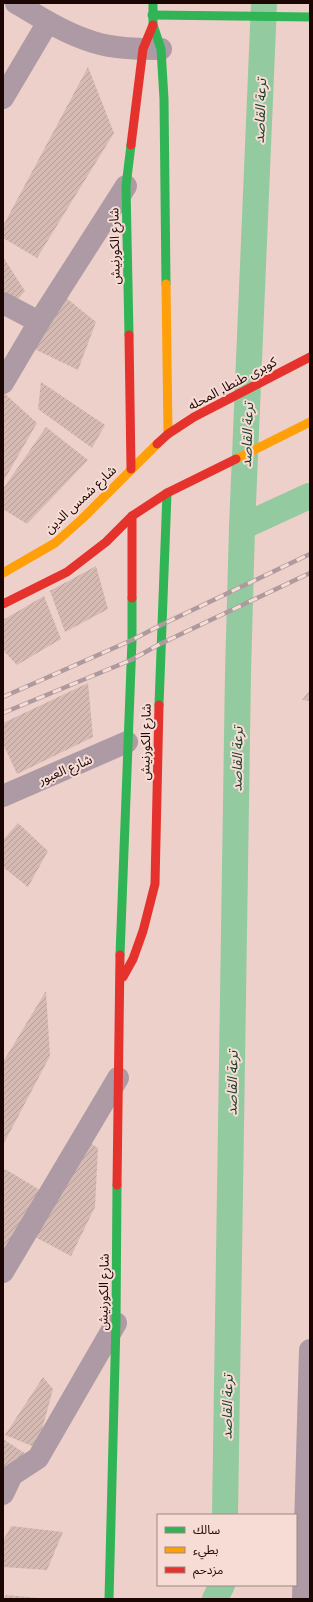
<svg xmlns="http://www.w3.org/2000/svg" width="313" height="1602" viewBox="0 0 313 1602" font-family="'Public Sans','Noto Sans Arabic',sans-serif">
<defs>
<pattern id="building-hatch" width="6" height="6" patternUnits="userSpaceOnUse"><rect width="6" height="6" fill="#d5bab3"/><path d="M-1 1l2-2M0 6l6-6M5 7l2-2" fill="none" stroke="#b69e98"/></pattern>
</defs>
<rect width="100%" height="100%" fill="#edd0c9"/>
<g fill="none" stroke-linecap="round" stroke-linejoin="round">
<g stroke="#93ca9f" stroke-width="26">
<path d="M 242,527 L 309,496"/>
<path d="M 225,1515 L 238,673 L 242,527 L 264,3"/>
<path d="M 215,1599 L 222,1585"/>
</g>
</g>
<g fill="url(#building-hatch)">
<path d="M 88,67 L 114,133 L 37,258 L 3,238 L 3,226 Z"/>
<path d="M 3,257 L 25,291 L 3,317 Z"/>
<path d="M 55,289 L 96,322 L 78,370 L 22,343 Z"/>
<path d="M 41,382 L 105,425 L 92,448 L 38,409 Z"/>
<path d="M 3,392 L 37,423 L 3,482 Z"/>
<path d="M 46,427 L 88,460 L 27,524 L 3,509 L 3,489 Z"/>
<path d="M 96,566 L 108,609 L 65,632 L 50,591 Z"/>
<path d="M 44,596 L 61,639 L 17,665 L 3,650 L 3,620 Z"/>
<path d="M 88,683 L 93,737 L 17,774 L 3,744 L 3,723 Z"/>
<path d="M 310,690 L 310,701 L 302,700 Z"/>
<path d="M 18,823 L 48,851 L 28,887 L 3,867 L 3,840 Z"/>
<path d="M 46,991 L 50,1056 L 3,1145 L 3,1062 Z"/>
<path d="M 88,1142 L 98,1148 L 95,1207 L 71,1256 L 35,1237 Z"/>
<path d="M 5,1169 L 40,1190 L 3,1253 L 3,1173 Z"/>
<path d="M 43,1377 L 53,1389 L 37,1448 L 5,1435 Z"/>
<path d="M 3,1439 L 26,1454 L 3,1471 Z"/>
<path d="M 11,1526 L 63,1532 L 47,1570 L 3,1567 L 3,1541 Z"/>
<path d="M 6,1595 L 38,1598 L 38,1599 L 4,1599 Z"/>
</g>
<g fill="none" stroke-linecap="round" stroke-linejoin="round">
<g stroke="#ad9aa5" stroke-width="22">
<path d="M 16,3 C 41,18 66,34 93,42 C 115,49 139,49 161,49"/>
<path d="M 3,98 L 48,22"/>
<path d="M 3,303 L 39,322"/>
<path d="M 3,383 L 39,322 L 126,186"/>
<path d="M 3,796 L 127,742"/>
<path d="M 3,1272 L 118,1078"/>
<path d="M 3,1494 L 12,1475 L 38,1458 L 116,1323"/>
<path d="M 303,1599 L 310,1350"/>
</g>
<g stroke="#30b455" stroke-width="9">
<path d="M 153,3 L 153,25 L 161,49 L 164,99 L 166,284"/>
<path d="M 152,15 L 310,17"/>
<path d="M 129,335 L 126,186 L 131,145"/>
<path d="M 159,705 L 167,493"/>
<path d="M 120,955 L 132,640 L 132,598"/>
<path d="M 109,1599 L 116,1323 L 117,1185"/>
</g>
<g stroke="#ff9f0a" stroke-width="9">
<path d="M 166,284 L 168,434"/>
<path d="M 236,459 L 310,422"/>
<path d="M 3,573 L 55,543 L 82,519 L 157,444"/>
</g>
<g stroke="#e5322d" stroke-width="9">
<path d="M 131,145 L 143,49 L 153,25"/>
<path d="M 129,335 L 131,469"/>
<path d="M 157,444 L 168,434 L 194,417 L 310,357"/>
<path d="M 132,516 L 132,598"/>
<path d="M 3,604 L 67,572 L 106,542 L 132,516 L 167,493 L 236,459"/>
<path d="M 123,977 L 133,959 L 143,931 L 155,884 L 159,705"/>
<path d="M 117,1185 L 120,955"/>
</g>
<g stroke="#ae9a9e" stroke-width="4.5">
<g id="rail">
<path d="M 3,697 L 132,640 L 161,625 L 310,554"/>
<path d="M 3,713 L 131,660 L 160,644 L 310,573"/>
</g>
</g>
<use href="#rail" stroke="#f7dcd5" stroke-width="3" stroke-dasharray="9" stroke-linecap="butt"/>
</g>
<g text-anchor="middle" stroke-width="4" stroke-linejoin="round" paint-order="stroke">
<g font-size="13" fill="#1b0603" stroke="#f7dcd5">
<text transform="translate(114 246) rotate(-91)" y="5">شارع الكورنيش</text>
<text transform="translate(232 383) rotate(-28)" y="5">كوبرى طنطا, المحله</text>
<text transform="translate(80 499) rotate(-43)" y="5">شارع شمس الدين</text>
<text transform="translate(145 742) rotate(-89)" y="5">شارع الكورنيش</text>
<text transform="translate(65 769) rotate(-23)" y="5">شارع العبور</text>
<text transform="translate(103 1292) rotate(-89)" y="5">شارع الكورنيش</text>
</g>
<g font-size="14" font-style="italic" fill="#173e27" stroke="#f7dcd5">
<text transform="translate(260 111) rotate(-88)" y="5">ترعة القاصد</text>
<text transform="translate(247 435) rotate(-88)" y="5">ترعة القاصد</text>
<text transform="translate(237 759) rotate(-89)" y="5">ترعة القاصد</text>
<text transform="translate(232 1083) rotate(-89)" y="5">ترعة القاصد</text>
<text transform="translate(227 1407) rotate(-89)" y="5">ترعة القاصد</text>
</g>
</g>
<rect width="313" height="1602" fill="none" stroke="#1b0603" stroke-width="8"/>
<rect x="157" y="1514" width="140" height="72" fill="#f7dcd5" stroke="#9f8681"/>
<rect x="165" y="1527" width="20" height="6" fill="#30b455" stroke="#9f8681"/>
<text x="193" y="1534" font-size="12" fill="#1b0603">سالك</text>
<rect x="165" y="1547" width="20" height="6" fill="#ff9f0a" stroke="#9f8681"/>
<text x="193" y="1554" font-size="12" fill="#1b0603">بطيء</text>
<rect x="165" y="1567" width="20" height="6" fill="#e5322d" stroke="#9f8681"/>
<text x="193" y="1574" font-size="12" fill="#1b0603">مزدحم</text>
</svg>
